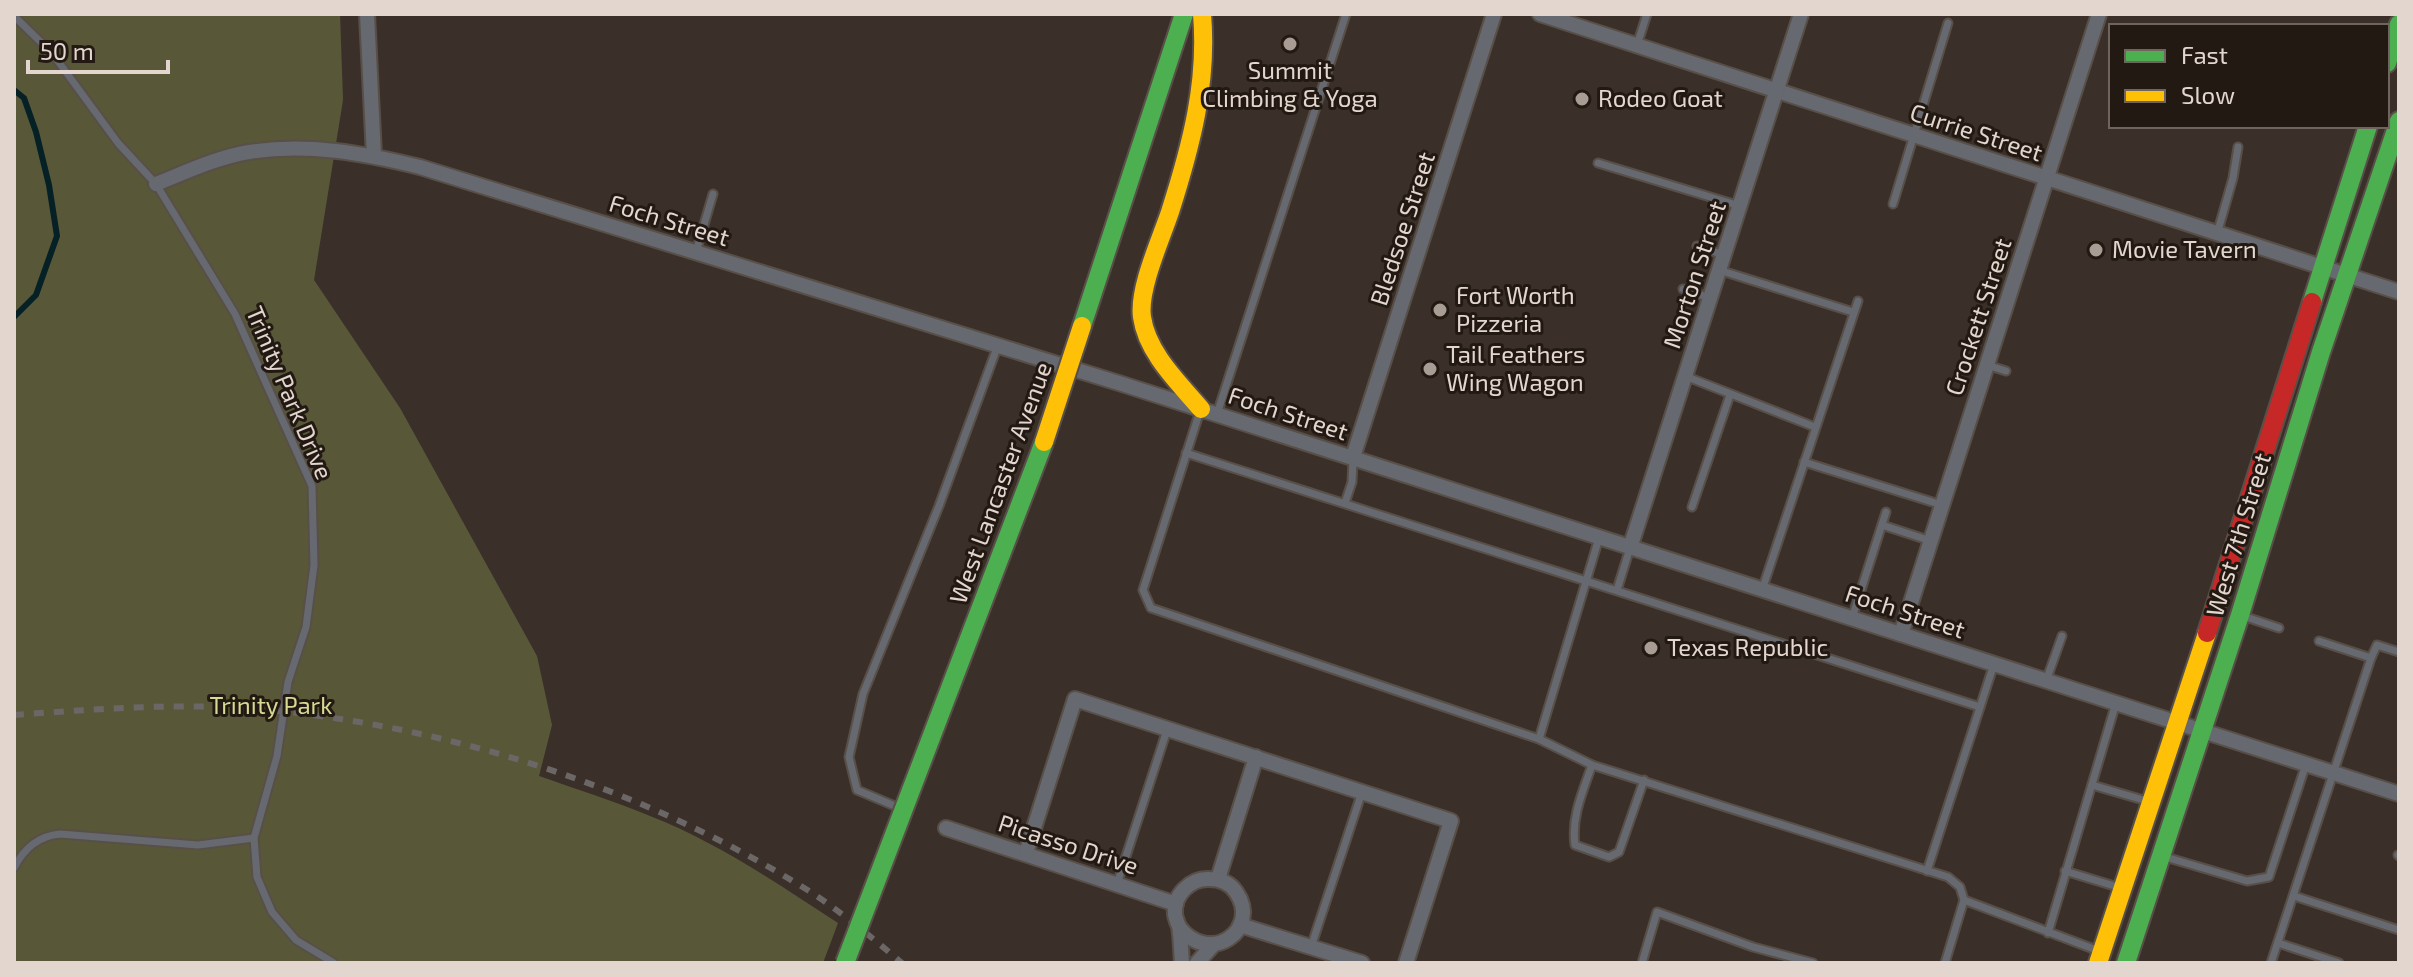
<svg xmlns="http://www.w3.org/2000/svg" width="2413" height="977" viewBox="0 0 2413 977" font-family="'Exo 2',sans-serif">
<rect width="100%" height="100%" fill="#3b3029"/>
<path fill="#585839" d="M 14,14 L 340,14 L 343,100 L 314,280 L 400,408 L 537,656 L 552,725 L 539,776 C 576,789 614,801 650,816 C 717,842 778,884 838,923 L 823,963 L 14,963 Z"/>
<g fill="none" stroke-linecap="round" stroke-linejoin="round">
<path stroke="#062125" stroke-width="6" d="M 14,90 L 24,98 L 36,132 L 49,185 L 57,236 L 36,295 L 14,317"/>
<g stroke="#584f48" stroke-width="11">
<g id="lane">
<path d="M 14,16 L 52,53 L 118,143 L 156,184 L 235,314 L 312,486 L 314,565 L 306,627 L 288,682 L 277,756 L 254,838 L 257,877 L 272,912 L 296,940 L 334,963"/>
<path d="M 1637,45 L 1647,14"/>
<path d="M 1598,163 L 1740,206"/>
<path d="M 1893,204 L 1948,23"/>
<path d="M 2217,234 L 2233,178 L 2238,147"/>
<path d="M 1697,246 L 1724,255"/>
<path d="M 696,252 L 713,194"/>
<path d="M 1719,270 L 1853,312"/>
<path d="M 1683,289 L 1710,298"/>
<path d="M 1987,365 L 2006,371"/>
<path d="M 1685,376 L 1815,427"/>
<path d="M 1200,411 L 1143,590 L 1151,608 L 1539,739 L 1592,765 L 1948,877 L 1960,887 L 1964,900 L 1945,963"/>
<path d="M 1217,414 L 1346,14"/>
<path d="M 1186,453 L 1980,707"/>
<path d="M 1804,462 L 1942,505"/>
<path d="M 1345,503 L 1352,482 L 1353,460"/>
<path d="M 1692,507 L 1730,395"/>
<path d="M 1882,525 L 1931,541"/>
<path d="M 1617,590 L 1630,548"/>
<path d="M 1762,590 L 1858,301"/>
<path d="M 2243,616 L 2279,628"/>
<path d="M 1852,618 L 1886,512"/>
<path d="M 2319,641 L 2371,658"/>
<path d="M 2046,681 L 2062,636"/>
<path d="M 1539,739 L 1599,538"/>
<path d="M 1592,765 C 1583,791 1571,817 1575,845 L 1609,857 L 1619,852 L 1644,780"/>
<path d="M 2092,785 L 2147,801"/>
<path d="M 902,809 L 857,790 L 849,757 L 863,694 L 939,506 L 998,345"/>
<path d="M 2398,855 L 2399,856"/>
<path d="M 2162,856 L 2247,881 L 2269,877 L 2306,764"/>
<path d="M 14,868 C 24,848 38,836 60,834 L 198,845 L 254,838"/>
<path d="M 1927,871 L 1994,664"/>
<path d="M 2065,871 L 2121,888"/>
<path d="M 1117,884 L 1167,730"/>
<path d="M 2294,896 L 2399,930"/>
<path d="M 1964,900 L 2099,951"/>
<path d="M 2048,933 L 2116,703"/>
<path d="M 2278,943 L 2339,963"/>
<path d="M 1311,947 L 1362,792"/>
<path d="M 1642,963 L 1657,912 L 1753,947 L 1813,963"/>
<path d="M 2271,963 L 2371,658 L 2377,645 L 2399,652"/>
</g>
</g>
<g stroke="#584f48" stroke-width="18">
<g id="street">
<path d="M 367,14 L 374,156"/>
<path d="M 1540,14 L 2399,292"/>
<path d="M 156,184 C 186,172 218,157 249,152 C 308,143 363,153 420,167 L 1122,384 L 2399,794"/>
<path d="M 1353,457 L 1494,14"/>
<path d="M 1630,548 L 1801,14"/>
<path d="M 1901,634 L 2099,14"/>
<path d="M 946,828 L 1176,904"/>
<path d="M 1026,853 L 1075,699 L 1451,821 L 1406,963"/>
<path d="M 1218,879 L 1256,757"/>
<path d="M 1240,925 L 1362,963"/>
<path d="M 1179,927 C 1210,967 1262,929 1236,892 C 1230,883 1220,879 1209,879 C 1191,878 1173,895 1175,914 C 1175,916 1178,925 1179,926 C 1181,938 1181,951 1182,963"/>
<path d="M 1197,963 L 1213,945"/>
</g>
</g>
<g stroke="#584f48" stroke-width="22">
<g id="fast">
<path d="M 2387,63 L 2399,24"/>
<path d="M 2312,302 L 2368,126"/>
<path d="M 1082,326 L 1184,14"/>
<path d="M 2126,963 L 2240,615 L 2321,352 L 2399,121"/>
</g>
</g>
<g stroke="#584f48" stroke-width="22">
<g id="slow">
<path d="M 1201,409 C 1179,383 1147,353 1142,317 C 1138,289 1161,239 1170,212 C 1191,146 1208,83 1202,14"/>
<path d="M 2098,963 L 2207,633"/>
</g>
</g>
<g stroke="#584f48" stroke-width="22">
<path id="jam" d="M 2207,633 L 2312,302"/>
</g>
<use href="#lane" stroke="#66696f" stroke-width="7"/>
<use href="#street" stroke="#66696f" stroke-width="14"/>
<use href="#fast" stroke="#4caf50" stroke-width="18"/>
<use href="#slow" stroke="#ffc107" stroke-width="18"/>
<use href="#jam" stroke="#c62828" stroke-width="18"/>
<path stroke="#6b6767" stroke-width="6" stroke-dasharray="10 10" stroke-linecap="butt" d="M 14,715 C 98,709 185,702 269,710 C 455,728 641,788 801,886 C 837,908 870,936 902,963"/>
<g stroke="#584f48" stroke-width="22" stroke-linecap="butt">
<path id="fast-bridge" d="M 845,963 L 1044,442"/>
</g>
<g stroke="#584f48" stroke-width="22" stroke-linecap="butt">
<path id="slow-bridge" d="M 1044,442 L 1082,326"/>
</g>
<use href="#fast-bridge" stroke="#4caf50" stroke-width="18"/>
<use href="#slow-bridge" stroke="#ffc107" stroke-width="18"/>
</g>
<g fill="#a89c94" stroke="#221913" stroke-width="3">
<circle cx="1290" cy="44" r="8"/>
<circle cx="1582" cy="99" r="8"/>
<circle cx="2096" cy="250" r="8"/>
<circle cx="1440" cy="310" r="8"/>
<circle cx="1430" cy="369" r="8"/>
<circle cx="1651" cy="648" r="8"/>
</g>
<g text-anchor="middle" stroke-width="6" stroke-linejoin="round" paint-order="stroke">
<g font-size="24" fill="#e3d6ce" stroke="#221913" text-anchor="start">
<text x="1290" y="79" text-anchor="middle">Summit<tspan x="1290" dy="28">Climbing &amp; Yoga</tspan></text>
<text x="1598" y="107">Rodeo Goat</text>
<text x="2112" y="258">Movie Tavern</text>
<text x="1456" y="304">Fort Worth<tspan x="1456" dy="28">Pizzeria</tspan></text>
<text x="1446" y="363">Tail Feathers<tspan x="1446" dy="28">Wing Wagon</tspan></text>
<text x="1667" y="656">Texas Republic</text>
</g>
<g font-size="24" fill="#e3d6ce" stroke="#221913">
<text transform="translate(1976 133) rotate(18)" y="8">Currie Street</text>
<text transform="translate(669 221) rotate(17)" y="8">Foch Street</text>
<text transform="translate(1403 229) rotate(-72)" y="8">Bledsoe Street</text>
<text transform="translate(1695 275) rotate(-72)" y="8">Morton Street</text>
<text transform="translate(1979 317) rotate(-72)" y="8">Crockett Street</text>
<text transform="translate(289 393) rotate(67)" y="8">Trinity Park Drive</text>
<text transform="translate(1288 414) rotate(18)" y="8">Foch Street</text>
<text transform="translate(1001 483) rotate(-70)" y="8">West Lancaster Avenue</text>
<text transform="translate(2239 535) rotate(-73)" y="8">West 7th Street</text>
<text transform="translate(1905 612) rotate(18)" y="8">Foch Street</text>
<text transform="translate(1068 845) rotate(18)" y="8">Picasso Drive</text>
</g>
<g font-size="24" fill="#d6da92" stroke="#221913">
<text x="271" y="714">Trinity Park</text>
</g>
</g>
<rect width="2413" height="977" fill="none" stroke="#e3d6ce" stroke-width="32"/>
<rect x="2109" y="24" width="280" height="104" fill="#221913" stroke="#6f655e" stroke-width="2"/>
<rect x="2125" y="50" width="40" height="12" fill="#4caf50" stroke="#6f655e" stroke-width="2"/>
<text x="2181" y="64" font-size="24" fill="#e3d6ce">Fast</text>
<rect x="2125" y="90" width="40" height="12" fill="#ffc107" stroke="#6f655e" stroke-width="2"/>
<text x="2181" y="104" font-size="24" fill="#e3d6ce">Slow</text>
<path d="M28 60v12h140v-12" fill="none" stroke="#e3d6ce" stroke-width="4"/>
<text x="40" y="60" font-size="24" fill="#e3d6ce" stroke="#221913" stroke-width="6" paint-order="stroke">50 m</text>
</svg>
